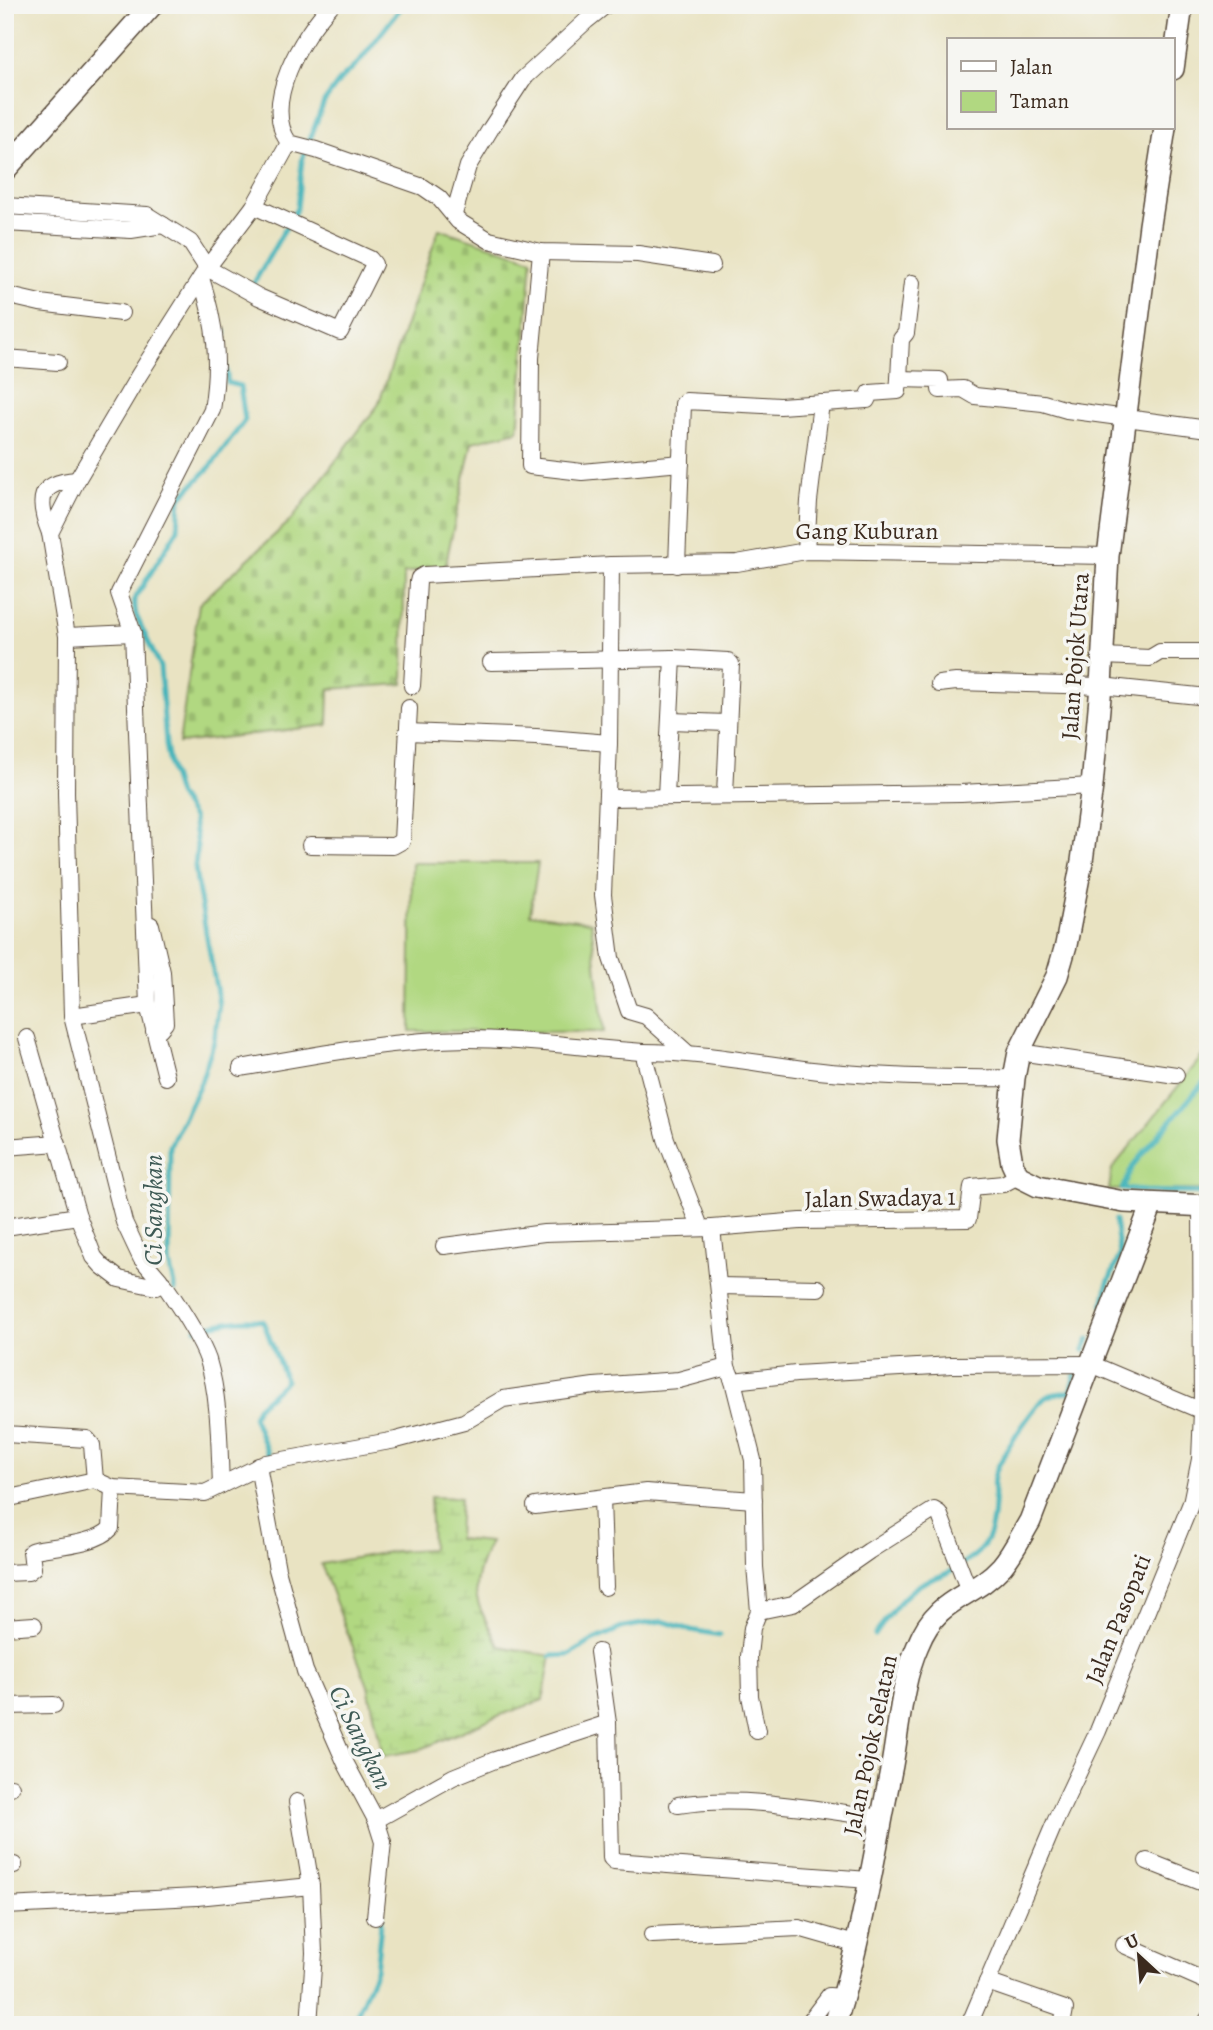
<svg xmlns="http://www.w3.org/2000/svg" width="1213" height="2030" viewBox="0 0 1213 2030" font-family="Alegreya,serif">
<defs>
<pattern id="wetland-marsh" width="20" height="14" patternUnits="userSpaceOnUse" patternTransform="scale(1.75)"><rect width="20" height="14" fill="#b1d881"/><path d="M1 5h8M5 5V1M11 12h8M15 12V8" fill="none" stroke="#99ba6f"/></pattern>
<pattern id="cemetery-stones" width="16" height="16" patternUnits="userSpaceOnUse" patternTransform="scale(1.75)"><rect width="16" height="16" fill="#b1d881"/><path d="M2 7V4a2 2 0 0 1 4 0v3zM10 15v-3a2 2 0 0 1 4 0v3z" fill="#99ba6f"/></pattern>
</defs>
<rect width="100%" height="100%" fill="#f6f6f2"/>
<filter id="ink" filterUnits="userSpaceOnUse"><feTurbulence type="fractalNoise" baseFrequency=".0143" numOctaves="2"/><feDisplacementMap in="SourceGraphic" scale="14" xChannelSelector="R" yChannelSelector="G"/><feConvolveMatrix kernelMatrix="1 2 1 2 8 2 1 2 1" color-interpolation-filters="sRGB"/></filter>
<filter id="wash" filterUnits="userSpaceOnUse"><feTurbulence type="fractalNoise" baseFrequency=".00686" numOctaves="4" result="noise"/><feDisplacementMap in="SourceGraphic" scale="28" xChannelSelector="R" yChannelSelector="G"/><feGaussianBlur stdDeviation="1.57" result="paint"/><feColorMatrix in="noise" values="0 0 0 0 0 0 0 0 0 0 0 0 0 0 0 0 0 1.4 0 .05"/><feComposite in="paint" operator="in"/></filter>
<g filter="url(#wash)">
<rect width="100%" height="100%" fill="#e9e3c2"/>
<g fill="#b1d881" stroke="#768150" stroke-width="2">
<path d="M 412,863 L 538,863 L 530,914 L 591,922 L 604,1032 L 410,1031 Z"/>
<path d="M 1208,1049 L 1208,1190 L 1109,1190 L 1112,1169 Z"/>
</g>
<path fill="url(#wetland-marsh)" stroke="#768150" stroke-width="2" d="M 430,1497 L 460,1498 L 458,1539 L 490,1542 C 466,1593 475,1599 499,1646 L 551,1656 L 543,1700 L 495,1717 L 419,1750 L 383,1756 L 368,1686 L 321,1564 L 394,1551 L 432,1549 Z"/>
<path fill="url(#cemetery-stones)" stroke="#768150" stroke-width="2" d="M 439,229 L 532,259 L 518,431 L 472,442 L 445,567 L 404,573 L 403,684 L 329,689 L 328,725 L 179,743 L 199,604 L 291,520 L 378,405 Z"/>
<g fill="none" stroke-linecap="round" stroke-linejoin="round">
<g stroke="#44b4ba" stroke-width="5">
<path d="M 254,283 L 297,208 L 302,160 L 324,102 L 340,80 L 359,62 L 403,5"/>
<path d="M 1122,1189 L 1134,1164 L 1208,1077"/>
<path d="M 1123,1189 L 1144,1191 L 1208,1193"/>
<path d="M 175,1290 L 169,1262 L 170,1146 L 201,1082 L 214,1041 L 219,1004 L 197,882 L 195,866 L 197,846 L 193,818 L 178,795 L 171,772 L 166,744 L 160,667 L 136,615 L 134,600 L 178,529 L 180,498 L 211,466 L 245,420 L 240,386 L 228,383 L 222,344 L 225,332"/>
<path d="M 1103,1305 L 1107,1285 L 1120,1255 L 1115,1220"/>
<path d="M 196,1329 C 218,1323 239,1318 263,1321 L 286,1381 L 257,1407 L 253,1416 L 269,1457 L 268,1481"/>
<path d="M 1084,1350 L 1089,1339"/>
<path d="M 963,1564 C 987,1549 993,1533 994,1505 C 995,1496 992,1486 994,1477 C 998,1462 1034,1403 1048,1396 C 1054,1393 1063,1393 1070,1392 L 1075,1374"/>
<path d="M 875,1635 C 889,1615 903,1593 925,1582 C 936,1577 947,1575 956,1568"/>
<path d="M 551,1656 L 570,1655 L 592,1641 L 624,1627 L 662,1621 L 691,1630 L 720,1635"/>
<path d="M 352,2025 L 376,1970 L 382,1914"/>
</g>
</g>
</g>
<g filter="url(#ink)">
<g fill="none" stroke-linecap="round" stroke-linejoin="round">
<g stroke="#554637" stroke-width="18">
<g id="street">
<path d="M 331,5 C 302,36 261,103 289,143 L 316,150 L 423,187 L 439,198 L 458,221 L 489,240 L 541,252 L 638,254 L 712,265"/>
<path d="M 5,9 L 7,5"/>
<path d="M 5,206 L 147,215 L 190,242 L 207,268 L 259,297 L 340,332 L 374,264 L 370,259 L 254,206"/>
<path d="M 454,214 L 468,166 L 491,128 L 523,79 L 586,21 L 606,5"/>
<path d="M 5,223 L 131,230 L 163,225"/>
<path d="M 541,252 L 531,358 L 530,466 L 582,472 L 681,463"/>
<path d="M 5,295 L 40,303 L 121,313"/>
<path d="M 5,358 L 58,362"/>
<path d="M 899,379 L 901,339 L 906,333 L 912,283"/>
<path d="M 50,533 C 37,501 37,482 77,480"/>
<path d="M 806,551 L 809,501 L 821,403"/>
<path d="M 611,565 L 609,743 L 603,895 L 611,958 L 629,1011 L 646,1016 L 686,1052"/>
<path d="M 677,565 L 683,404 L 686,401 L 780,406 L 867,400 L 870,393 L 898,391 L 899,379 L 940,380 L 940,390 L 963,389 L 975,396 L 1043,403 L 1067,410 L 1208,429"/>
<path d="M 67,636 L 133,633"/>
<path d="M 1103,656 L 1150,658 L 1160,652 L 1208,652"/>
<path d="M 491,662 L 673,658 L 728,661 L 731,664 L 725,795"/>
<path d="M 939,684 L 956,682 L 1101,686 L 1208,697"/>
<path d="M 412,686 L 418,582 L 419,578 L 424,575 L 611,565 L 737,563 L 806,551 L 1108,556"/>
<path d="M 671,721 L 727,723"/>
<path d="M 407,732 L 536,737 L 609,743"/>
<path d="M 666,796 L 673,658"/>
<path d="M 607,798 L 961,793 L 1092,786"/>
<path d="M 310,845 L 393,846 L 402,841 L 409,708"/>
<path d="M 151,925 L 162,972 L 165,1023 L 160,1029 L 154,1031"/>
<path d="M 72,1016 L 148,1005"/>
<path d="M 27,1038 L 78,1216 L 94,1257 L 102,1266 L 119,1279 L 156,1287"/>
<path d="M 643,1052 C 707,1052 767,1066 830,1072 C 891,1077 953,1079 1014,1078"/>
<path d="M 1019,1052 L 1176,1075"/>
<path d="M 241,1068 C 316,1055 392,1040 468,1039 C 527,1039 585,1048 643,1052 L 666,1139 L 700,1227"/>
<path d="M 166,1077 L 148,1005 L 133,633 L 119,593 L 212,410 C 220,361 216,326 201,278"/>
<path d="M 5,1147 L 58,1143"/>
<path d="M 5,1227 L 78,1216"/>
<path d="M 712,1228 L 727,1367 L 733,1381 L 796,1374 L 952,1365 L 1091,1364 L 1202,1411"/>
<path d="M 444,1246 L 544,1233 L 712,1228 L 800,1221 L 968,1219 L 972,1187 L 1003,1184 L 1018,1176"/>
<path d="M 160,1280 L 141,1258 L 124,1222 L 72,1016 L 66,793 L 67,636 L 50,533 L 77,480 L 139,375 L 207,268 L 254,206 L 289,143"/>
<path d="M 164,1284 C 177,1303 201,1340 208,1360 C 220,1400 219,1443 221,1485"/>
<path d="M 719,1286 L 818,1288"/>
<path d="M 733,1381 L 753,1460 L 755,1567 L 759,1611 L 752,1628 L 749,1656 L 750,1696 L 757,1731"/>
<path d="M 5,1434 L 87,1439 L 92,1445 L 95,1480"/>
<path d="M 258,1466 L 277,1569 L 305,1671 L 346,1764 L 376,1820 L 383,1842 L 375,1917"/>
<path d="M 602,1498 L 605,1587"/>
<path d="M 5,1499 L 95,1480 L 113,1488 L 205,1493 L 266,1463 L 396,1440 L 464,1422 L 503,1399 L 594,1386 L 679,1380 L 727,1367"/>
<path d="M 535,1506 L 646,1492 L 754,1500"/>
<path d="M 5,1573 L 28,1572 L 33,1568 L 31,1551 L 34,1550 C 55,1546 98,1544 111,1528 L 113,1488"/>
<path d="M 759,1611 L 793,1604 L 869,1551 L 934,1510 L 939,1513 L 969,1591"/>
<path d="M 5,1627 L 34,1625"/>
<path d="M 598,1652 L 608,1723 L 611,1858 L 614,1861 L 869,1880"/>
<path d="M 5,1706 L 54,1705"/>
<path d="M 5,1787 L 11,1787"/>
<path d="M 297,1802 L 311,1886 L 314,1953 L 309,2025"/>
<path d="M 678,1805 C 745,1795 814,1809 881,1818"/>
<path d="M 376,1820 L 453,1777 L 495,1760 L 608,1723"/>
<path d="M 1147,1861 L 1208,1885"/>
<path d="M 5,1866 L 14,1865"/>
<path d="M 5,1906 L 197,1897 L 311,1886"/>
<path d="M 652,1935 L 799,1928 L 855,1944"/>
<path d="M 1124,1945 L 1208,1982"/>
<path d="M 987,1982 L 1065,2009 L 1062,2025"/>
<path d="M 807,2025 L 829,1996 L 843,1997"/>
<path d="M 969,2025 L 1055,1822 L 1098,1731 L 1191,1503 L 1200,1459 L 1202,1411 L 1201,1206"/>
<path d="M 1205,2025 L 1208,2019"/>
</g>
</g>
<g stroke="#554637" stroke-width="24">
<g id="secondary">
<path d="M 1173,69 L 1182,5"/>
<path d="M 1165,128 L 1150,225 L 1108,556 L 1101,686 L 1092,786 L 1082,861 L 1066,945 L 1057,976 L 1019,1052 L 1014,1078 L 1008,1139 L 1012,1163 L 1018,1176 L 1038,1186 L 1124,1202 L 1208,1206"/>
<path d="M 5,170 L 152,5"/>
<path d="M 835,2025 C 861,1940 875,1851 892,1765 C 899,1726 902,1681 918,1645 C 938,1595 971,1600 1002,1566 C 1013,1553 1021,1536 1030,1521 L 1152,1204"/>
</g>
</g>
<use href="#street" stroke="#fff" stroke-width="16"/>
<use href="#secondary" stroke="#fff" stroke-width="21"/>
</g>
</g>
<g text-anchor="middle" stroke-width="7" stroke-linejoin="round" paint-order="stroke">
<g font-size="24" fill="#3b2a1e" stroke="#f6f6f2">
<text x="867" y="539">Gang Kuburan</text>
<text transform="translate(1075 656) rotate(-86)" y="8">Jalan Pojok Utara</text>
<text transform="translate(880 1198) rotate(-1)" y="8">Jalan Swadaya 1</text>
<text transform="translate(1118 1619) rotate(-68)" y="8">Jalan Pasopati</text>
<text transform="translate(870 1745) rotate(-78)" y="8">Jalan Pojok Selatan</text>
</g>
<g font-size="26" font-style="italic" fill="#3e5a55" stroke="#f6f6f2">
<text transform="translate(153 1210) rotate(-90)" y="9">Ci Sangkan</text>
<text transform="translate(361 1737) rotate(64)" y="9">Ci Sangkan</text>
</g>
</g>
<rect width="1213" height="2030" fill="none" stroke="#f6f6f2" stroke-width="28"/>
<rect x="947" y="38" width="228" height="91" fill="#f6f6f2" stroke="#aba49d" stroke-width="2"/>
<rect x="961" y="61" width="35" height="10" fill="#ffffff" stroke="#aba49d" stroke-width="2"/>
<text x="1010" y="74" font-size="21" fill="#3b2a1e">Jalan</text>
<rect x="961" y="91" width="35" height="21" fill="#b1d881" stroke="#aba49d" stroke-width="2"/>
<text x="1010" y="108" font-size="21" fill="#3b2a1e">Taman</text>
<g transform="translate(1139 1956) rotate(334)" stroke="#f6f6f2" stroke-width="5" paint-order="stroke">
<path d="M0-5L12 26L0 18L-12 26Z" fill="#3b2a1e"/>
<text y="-10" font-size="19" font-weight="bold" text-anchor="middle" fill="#3b2a1e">U</text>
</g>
</svg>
